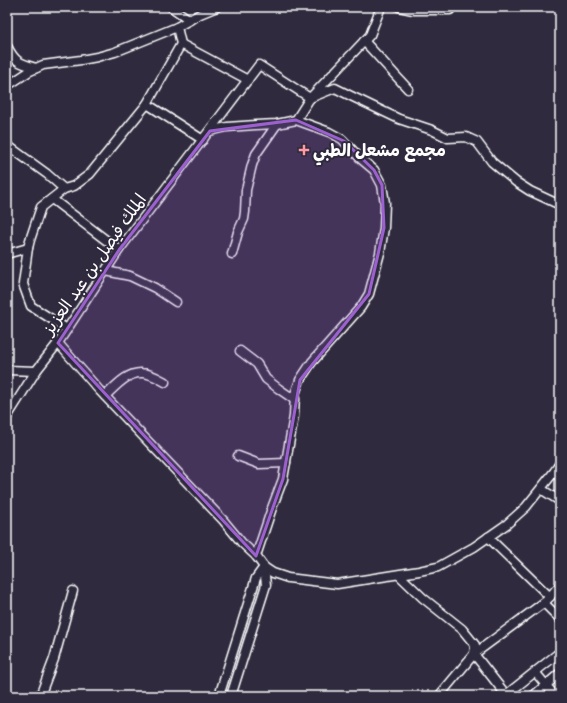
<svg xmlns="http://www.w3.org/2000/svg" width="567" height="703" viewBox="0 0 567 703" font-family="Caveat,'Playpen Sans Arabic',sans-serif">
<rect width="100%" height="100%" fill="#2f2a3d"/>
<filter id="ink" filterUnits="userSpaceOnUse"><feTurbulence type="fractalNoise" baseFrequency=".025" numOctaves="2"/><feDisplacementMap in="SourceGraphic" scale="8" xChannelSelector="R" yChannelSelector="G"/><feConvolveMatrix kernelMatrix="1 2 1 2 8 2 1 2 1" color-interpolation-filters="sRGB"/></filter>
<g filter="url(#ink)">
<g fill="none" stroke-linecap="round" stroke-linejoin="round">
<g stroke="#fff" stroke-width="11">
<g id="minor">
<path d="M 171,7 L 190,20"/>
<path d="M 399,7 L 413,10 L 450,10 L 451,7"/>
<path d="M 364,41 L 408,89"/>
<path d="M 181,44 L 248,80"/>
<path d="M 7,46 C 15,62 19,63 36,68"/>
<path d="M 7,86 L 30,71 L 43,65 L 81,60 L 97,57 L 115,52 L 177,27 L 200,14 L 217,7"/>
<path d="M 310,98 L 335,88 L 351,96 L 399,119 L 432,130 L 448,138 L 466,137 L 477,142 L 492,162 L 516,182 L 530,191 L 560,205"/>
<path d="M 147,104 L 203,140"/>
<path d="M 210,131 L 227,127 L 256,125 L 277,124 L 296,120 L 310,98 L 370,35 L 381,7"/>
<path d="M 7,145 L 47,174 L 64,189"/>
<path d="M 52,199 L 119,250"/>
<path d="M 232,254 L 238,232 L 244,219 L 245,212 L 246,190 L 252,165 L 256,154 L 277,124"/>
<path d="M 7,255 L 10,253 L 28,248"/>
<path d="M 106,271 L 130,276 L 155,288 L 176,302"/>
<path d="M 67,329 L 31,306 L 23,284 L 28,248 L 30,240 L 41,207 L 64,189 L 74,186 L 90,174 L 147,104 L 181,44 L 177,27"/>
<path d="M 58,343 L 99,390 L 223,520 L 242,543 L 256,556 L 264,567 L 273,573 L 288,578 L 337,584 L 419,571 L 438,567 L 474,547 L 507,524 L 526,507 L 554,472 L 560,463"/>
<path d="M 240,351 L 257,364 L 266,379 L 279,389 L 295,400"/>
<path d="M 7,370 L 36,371"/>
<path d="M 105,396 C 115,387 127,372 142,373 C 150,373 158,378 165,382"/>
<path d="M 7,417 L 36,371 L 58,343 L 119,250 L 259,65 L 310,98"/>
<path d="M 238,456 L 259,464 L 286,463"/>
<path d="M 541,489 L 560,501"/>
<path d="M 488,537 L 550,597"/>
<path d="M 256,556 L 272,508 L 283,479 L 294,416 L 295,394 L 300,380 L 312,362 L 361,307 L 369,294 L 380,253 L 384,228 L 385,203 L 382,185 L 374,170 L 361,159 L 342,139 L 329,132 L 296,120"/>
<path d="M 399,575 L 423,598 L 462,629 L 475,645 L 474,654"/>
<path d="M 544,603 L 560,619"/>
<path d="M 474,654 L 546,601 L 560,585"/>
<path d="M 535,672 L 555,696"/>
<path d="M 506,695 L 560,652"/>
<path d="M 40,696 L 54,659 L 73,591"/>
<path d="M 219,696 L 256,578 L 264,567"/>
<path d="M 231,696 L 266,585 L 264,567"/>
<path d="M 439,696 L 474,654 L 507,696"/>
<path d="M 533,696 L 560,673"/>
</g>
</g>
<use href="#minor" stroke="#2f2a3d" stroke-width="8"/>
</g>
</g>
<path fill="#9c61cf" fill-opacity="0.2" stroke="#9c61cf" stroke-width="3" stroke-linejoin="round" d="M 296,120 L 344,141 L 374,170 L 382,185 L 384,228 L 369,294 L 300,380 L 283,479 L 256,556 L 58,343 L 119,250 L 210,131 Z"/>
<path fill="#ff9aa2" stroke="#2f2a3d" stroke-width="1.5" d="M302 144h4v4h4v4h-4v4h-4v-4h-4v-4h4z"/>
<g text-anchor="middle" stroke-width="4" stroke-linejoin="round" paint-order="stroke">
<g font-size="17" font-weight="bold" fill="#fff" stroke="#2f2a3d" text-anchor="start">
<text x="313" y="156">مجمع مشعل الطبي</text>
</g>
<g font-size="17" fill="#fff" stroke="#2f2a3d">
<text transform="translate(94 264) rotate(-55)" y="6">الملك فيصل بن عبد العزيز</text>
</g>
</g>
<rect width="567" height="703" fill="none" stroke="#2f2a3d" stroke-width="24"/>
<rect x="12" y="12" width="543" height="679" fill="none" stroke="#fff" stroke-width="1.5" filter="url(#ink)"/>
</svg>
